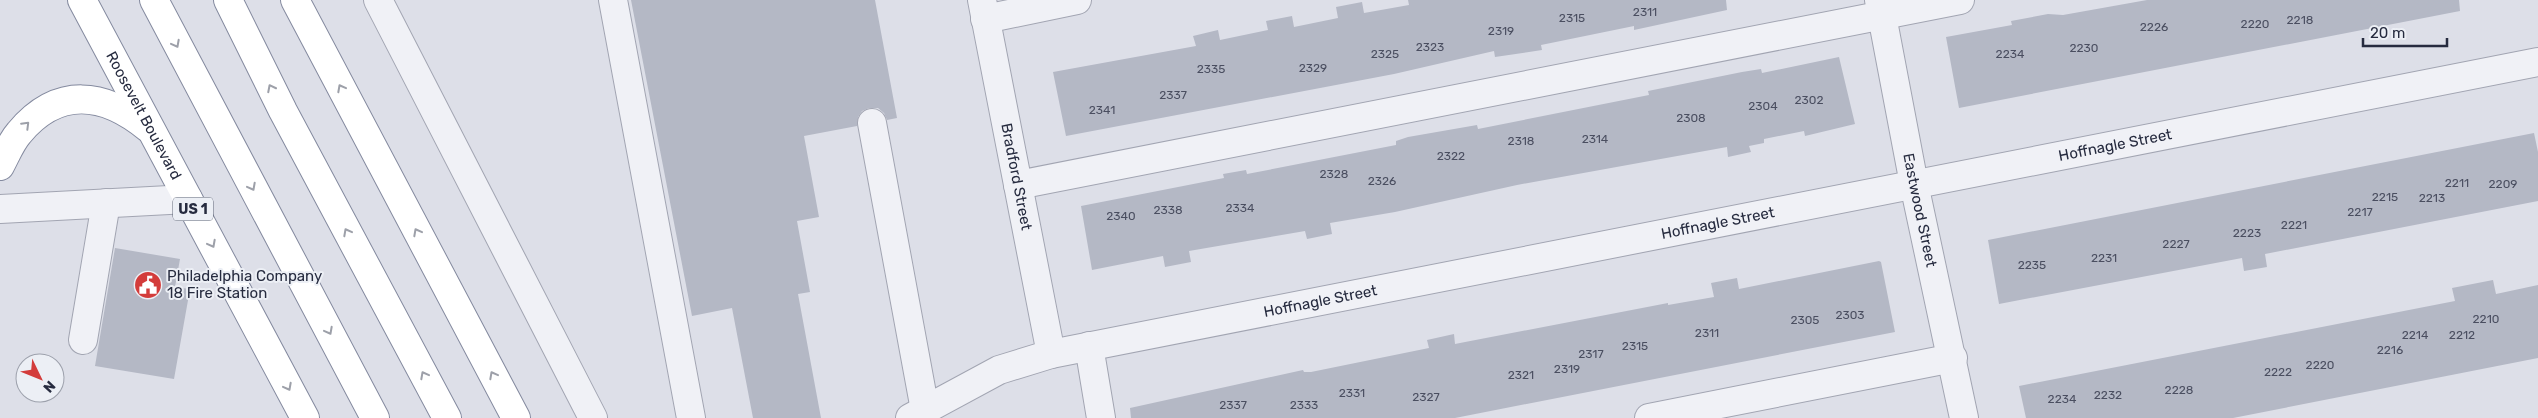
<svg xmlns="http://www.w3.org/2000/svg" width="2538" height="418" viewBox="0 0 2538 418" font-family="Rubik,sans-serif">
<rect width="100%" height="100%" fill="#dddfe8"/>
<g fill="#b4b8c5">
<path d="M 631,0 L 875,0 L 897,118 L 887,120 L 884,113 L 878,108 L 869,108 L 862,111 L 858,117 L 857,126 L 804,136 L 819,217 L 797,221 L 810,292 L 798,294 L 821,418 L 753,418 L 732,308 L 692,316 Z"/>
<path d="M 1408,0 L 1726,0 L 1727,10 L 1634,30 L 1634,26 L 1541,45 L 1542,50 L 1495,57 L 1494,51 L 1394,74 L 1066,136 L 1053,72 L 1196,46 L 1193,36 L 1218,30 L 1220,40 L 1268,30 L 1266,21 L 1292,16 L 1294,27 L 1338,18 L 1336,7 L 1362,2 L 1364,13 L 1409,5 Z"/>
<path d="M 2147,0 L 2459,0 L 2460,11 L 1959,108 L 1946,37 L 2012,25 L 2011,21 L 2048,14 L 2063,15 Z"/>
<path d="M 1839,57 L 1855,124 L 1805,136 L 1804,131 L 1764,139 L 1764,143 L 1749,146 L 1751,152 L 1728,157 L 1727,147 L 1517,185 L 1395,212 L 1330,223 L 1332,234 L 1307,239 L 1305,231 L 1189,251 L 1191,262 L 1165,267 L 1163,256 L 1092,270 L 1081,206 L 1224,178 L 1223,174 L 1246,170 L 1247,174 L 1396,145 L 1396,141 L 1408,137 L 1477,125 L 1478,129 L 1649,95 L 1648,91 L 1742,72 L 1761,69 L 1762,73 Z"/>
<path d="M 2534,133 L 2538,152 L 2538,201 L 2265,254 L 2267,267 L 2244,271 L 2242,258 L 1999,304 L 1988,240 Z"/>
<path d="M 115,248 L 180,259 L 175,287 L 190,289 L 174,379 L 95,366 Z"/>
<path d="M 1879,261 L 1881,262 L 1895,332 L 1455,418 L 1131,418 L 1130,408 L 1303,370 L 1304,372 L 1311,372 L 1429,348 L 1427,340 L 1454,334 L 1455,344 L 1460,343 L 1668,303 L 1668,305 L 1714,297 L 1711,283 L 1737,278 L 1739,289 Z"/>
<path d="M 2493,280 L 2496,294 L 2538,285 L 2538,358 L 2233,418 L 2026,418 L 2019,386 L 2455,301 L 2452,288 Z"/>
</g>
<g fill="none" stroke-linecap="round" stroke-linejoin="round">
<g stroke="#a2a5b2" stroke-width="30">
<g id="minor">
<path d="M 378,0 L 593,418"/>
<path d="M 613,0 L 691,418"/>
<path id="s1" d="M 982,0 L 1051,354"/>
<path id="s2" d="M 1879,0 L 1914,184 L 1964,418"/>
<path d="M 985,19 L 1077,0"/>
<path d="M 872,123 L 925,410"/>
<path d="M 1018,185 L 1960,0"/>
<path d="M 0,209 L 188,199"/>
<path d="M 83,340 L 106,203"/>
<path d="M 1089,346 L 1101,418"/>
<path id="s3" d="M 910,418 L 999,370 L 1051,354 L 2538,62"/>
<path d="M 1649,418 L 1953,358"/>
</g>
</g>
<g stroke="#848a9f" stroke-width="30">
<g id="highway">
<path id="s4" d="M 82,0 L 305,418"/>
<path d="M 154,0 L 375,418"/>
<path d="M 228,0 L 283,111 L 447,418"/>
<path d="M 295,0 L 516,418"/>
<path d="M 0,166 C 6,155 11,142 19,133 C 58,86 104,92 148,128"/>
</g>
</g>
<use href="#minor" stroke="#f0f1f6" stroke-width="28"/>
<use href="#highway" stroke="#fff" stroke-width="28"/>
</g>
<defs><path id="oneway-chevron" d="M-2-3.5L2.5 0L-2 3.5" fill="none" stroke-width="1.6" stroke-linecap="round" stroke-linejoin="round" transform="scale(1.25)"/></defs>
<g stroke="#9da0a9">
<use href="#oneway-chevron" transform="translate(176 44) rotate(62)"/>
<use href="#oneway-chevron" transform="translate(271 88) rotate(-117)"/>
<use href="#oneway-chevron" transform="translate(341 88) rotate(-118)"/>
<use href="#oneway-chevron" transform="translate(26 125) rotate(-45)"/>
<use href="#oneway-chevron" transform="translate(252 187) rotate(62)"/>
<use href="#oneway-chevron" transform="translate(347 232) rotate(-118)"/>
<use href="#oneway-chevron" transform="translate(417 232) rotate(-118)"/>
<use href="#oneway-chevron" transform="translate(212 244) rotate(62)"/>
<use href="#oneway-chevron" transform="translate(329 331) rotate(62)"/>
<use href="#oneway-chevron" transform="translate(424 375) rotate(-118)"/>
<use href="#oneway-chevron" transform="translate(493 375) rotate(-118)"/>
<use href="#oneway-chevron" transform="translate(288 387) rotate(62)"/>
</g>
<defs>
<g id="civic-disc" transform="scale(1.4375)"><circle r="9.5" fill="#d33c3b" stroke="#eceff5"/><path d="M-.6-6.5H3V-4.5H.6V-3L4-1V1h2V6H-6V1h2V-1L-.6-3ZM-1.2 2.5V6h2.4V2.5Z" fill="#fff"/></g>
</defs>
<g fill-rule="evenodd">
<use href="#civic-disc" x="148" y="285"/>
</g>
<g text-anchor="middle" stroke-width="4" stroke-linejoin="round" paint-order="stroke">
<g font-size="12" fill="#4a4e60">
<text x="1645" y="16">2311</text>
<text x="1572" y="22">2315</text>
<text x="2300" y="24">2218</text>
<text x="2255" y="28">2220</text>
<text x="2154" y="31">2226</text>
<text x="1501" y="35">2319</text>
<text x="1430" y="51">2323</text>
<text x="2084" y="52">2230</text>
<text x="1385" y="58">2325</text>
<text x="2010" y="58">2234</text>
<text x="1313" y="72">2329</text>
<text x="1211" y="73">2335</text>
<text x="1173" y="99">2337</text>
<text x="1809" y="104">2302</text>
<text x="1763" y="110">2304</text>
<text x="1102" y="114">2341</text>
<text x="1691" y="122">2308</text>
<text x="1595" y="143">2314</text>
<text x="1521" y="145">2318</text>
<text x="1451" y="160">2322</text>
<text x="1334" y="178">2328</text>
<text x="1382" y="185">2326</text>
<text x="2457" y="187">2211</text>
<text x="2503" y="188">2209</text>
<text x="2385" y="201">2215</text>
<text x="2432" y="202">2213</text>
<text x="1240" y="212">2334</text>
<text x="1168" y="214">2338</text>
<text x="2360" y="216">2217</text>
<text x="1121" y="220">2340</text>
<text x="2294" y="229">2221</text>
<text x="2247" y="237">2223</text>
<text x="2176" y="248">2227</text>
<text x="2104" y="262">2231</text>
<text x="2032" y="269">2235</text>
<text x="1850" y="319">2303</text>
<text x="2486" y="323">2210</text>
<text x="1805" y="324">2305</text>
<text x="1707" y="337">2311</text>
<text x="2415" y="339">2214</text>
<text x="2462" y="339">2212</text>
<text x="1635" y="350">2315</text>
<text x="2390" y="354">2216</text>
<text x="1591" y="358">2317</text>
<text x="2320" y="369">2220</text>
<text x="1567" y="373">2319</text>
<text x="2278" y="376">2222</text>
<text x="1521" y="379">2321</text>
<text x="2179" y="394">2228</text>
<text x="1352" y="397">2331</text>
<text x="2108" y="399">2232</text>
<text x="1426" y="401">2327</text>
<text x="2062" y="403">2234</text>
<text x="1233" y="409">2337</text>
<text x="1304" y="409">2333</text>
</g>
<rect fill="#eceff5" stroke="#616676" stroke-width="1" x="173" y="197.5" width="40" height="23" rx="4"/>
<g font-size="14" font-weight="bold" fill="#262b3f">
<text x="193" y="214">US 1</text>
</g>
<g font-size="15" fill="#262b3f" stroke="#eceff5">
<text dy="5" stroke="none"><textPath href="#s4" startOffset="131">Roosevelt Boulevard</textPath></text>
<text dy="5" stroke="none"><textPath href="#s3" startOffset="1240">Hoffnagle Street</textPath></text>
<text dy="5" stroke="none"><textPath href="#s1" startOffset="180">Bradford Street</textPath></text>
<text dy="5" stroke="none"><textPath href="#s2" startOffset="214">Eastwood Street</textPath></text>
<text dy="5" stroke="none"><textPath href="#s3" startOffset="835">Hoffnagle Street</textPath></text>
<text dy="5" stroke="none"><textPath href="#s3" startOffset="430">Hoffnagle Street</textPath></text>
</g>
<g font-size="15" fill="#262b3f" stroke="#eceff5" text-anchor="start">
<text x="167" y="281">Philadelphia Company<tspan x="167" dy="17">18 Fire Station</tspan></text>
</g>
</g>
<g transform="translate(40 378) rotate(133)"><circle r="24" fill="#eceff5" stroke="#9da1ac"/>
<path d="M0-4L9 19L0 12L-9 19Z" fill="#d33c3b"/>
<text y="-8" font-size="14" font-weight="bold" text-anchor="middle" fill="#262b3f">N</text>
</g>
<path d="M2363 38v8h84v-8" fill="none" stroke="#262b3f" stroke-width="2.5"/>
<text x="2370" y="38" font-size="15" fill="#262b3f" stroke="#eceff5" stroke-width="4" paint-order="stroke">20 m</text>
</svg>
